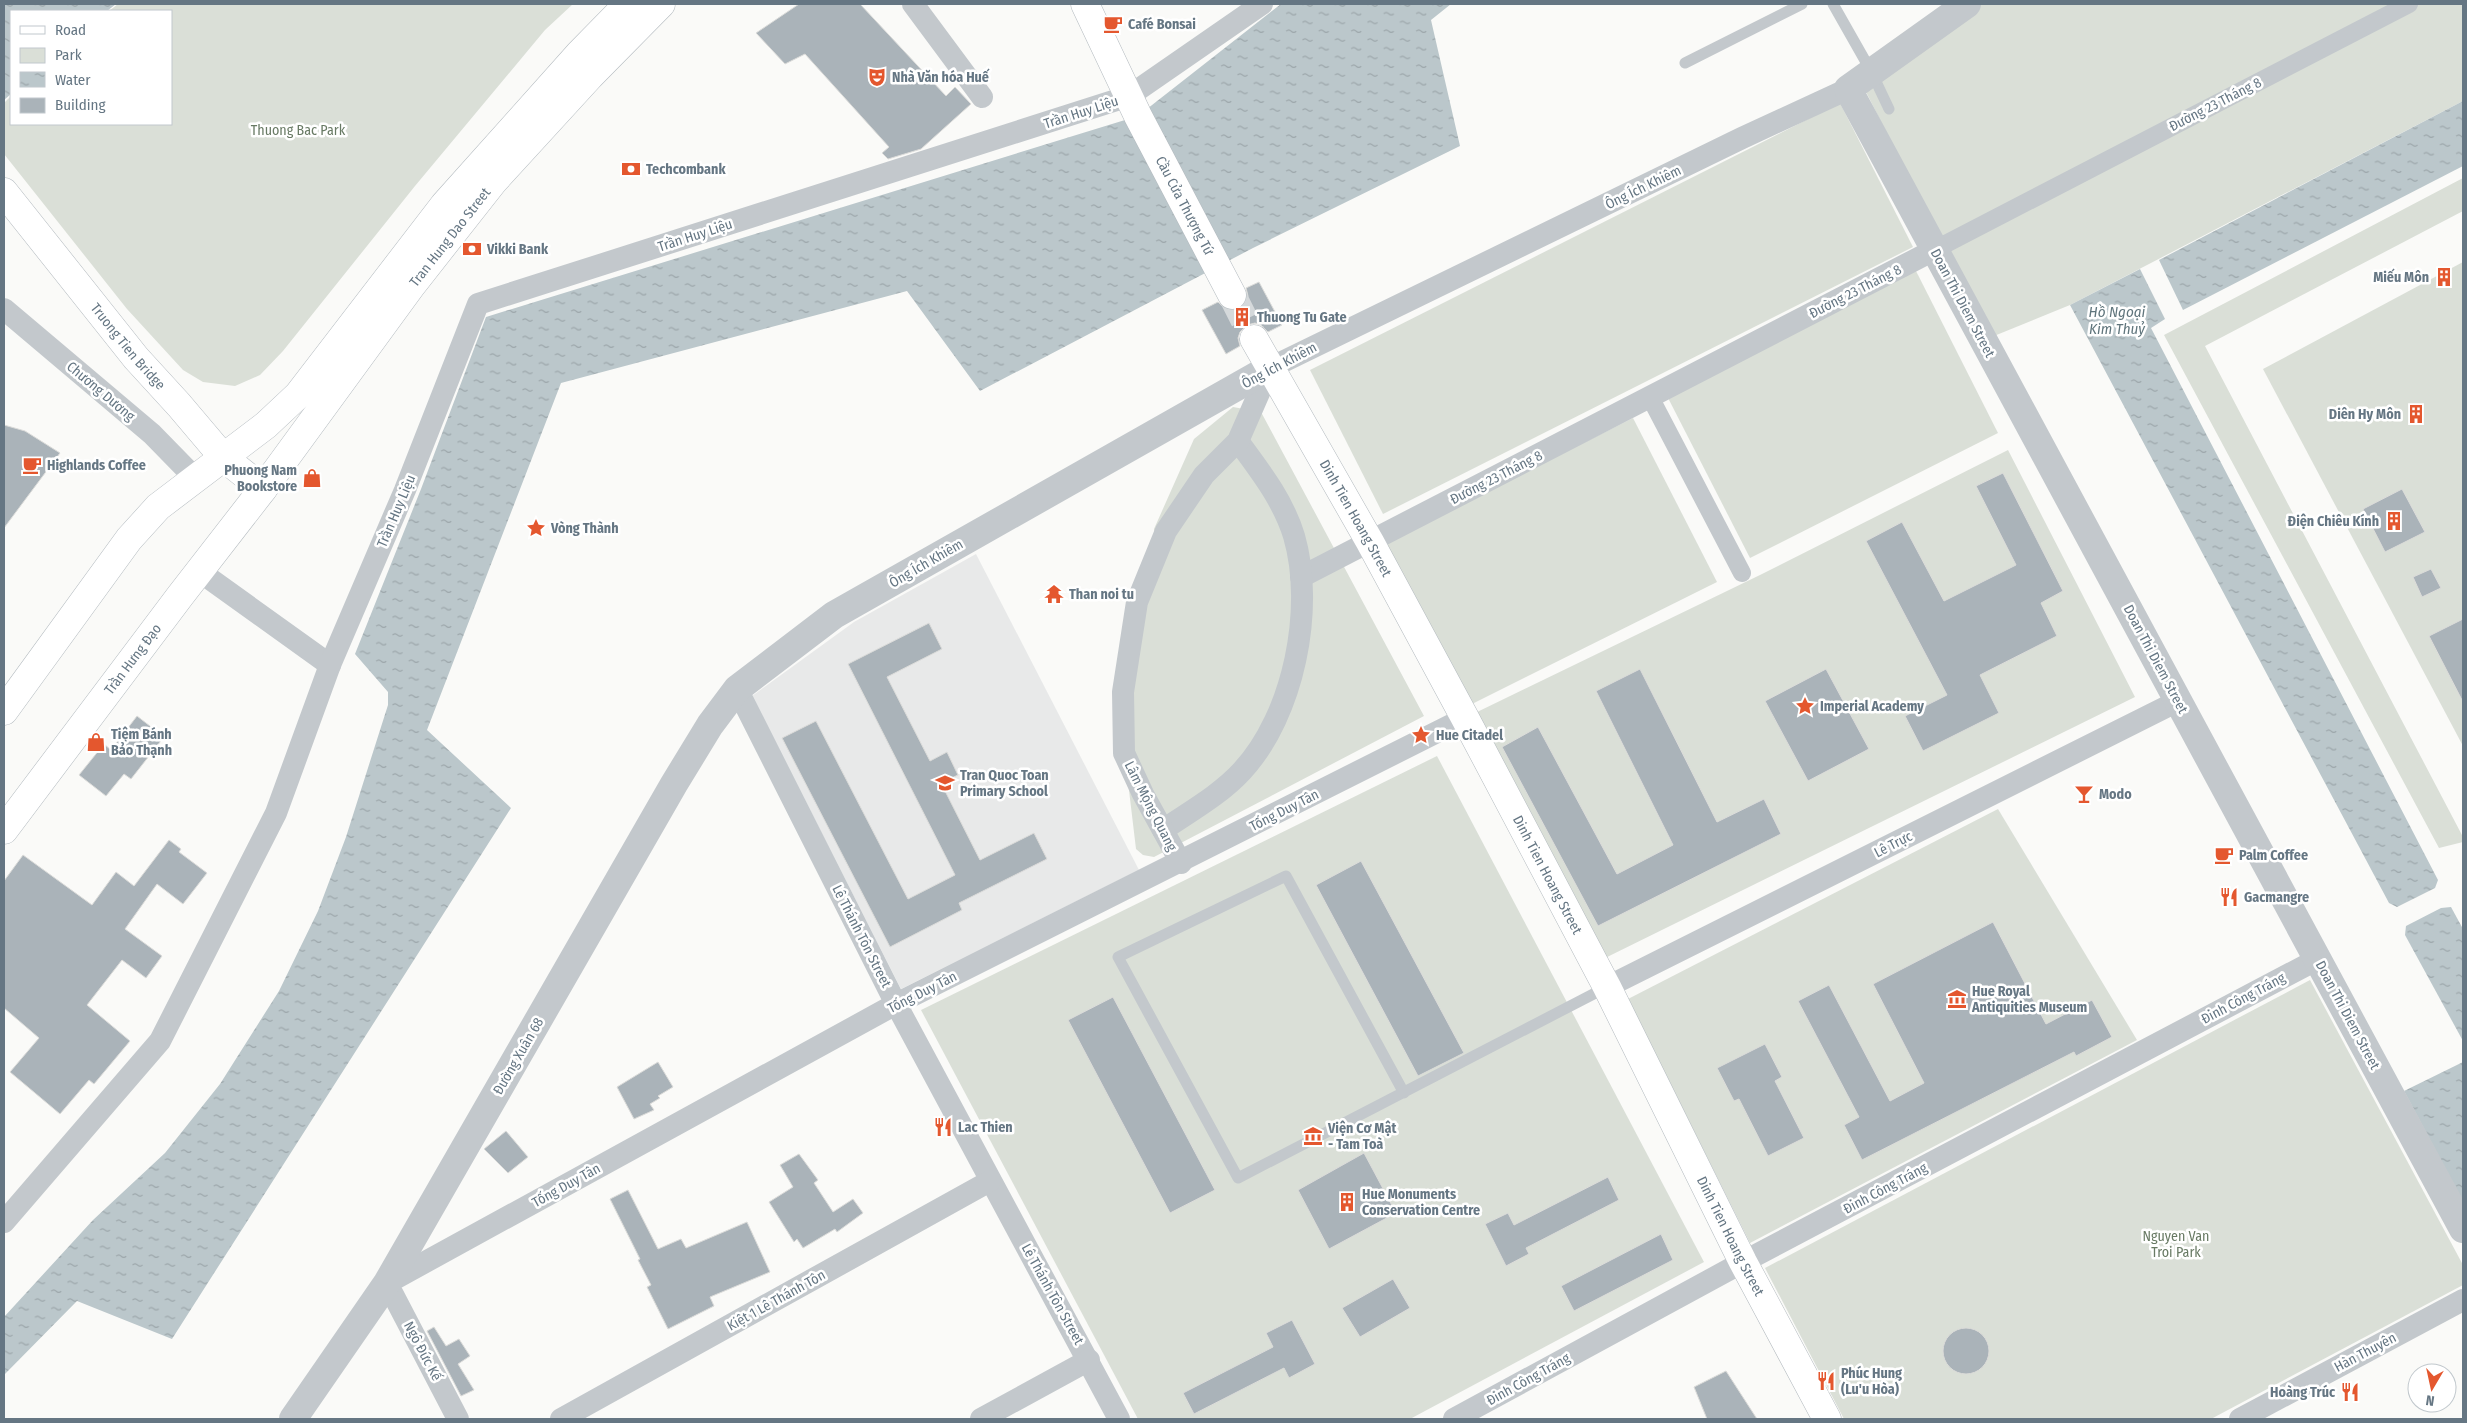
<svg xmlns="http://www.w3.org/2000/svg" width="2467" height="1423" viewBox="0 0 2467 1423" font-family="'Fira Sans Condensed',sans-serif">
<defs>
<pattern id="water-ripples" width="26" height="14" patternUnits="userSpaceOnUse" patternTransform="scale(1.25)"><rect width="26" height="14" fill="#bbc7cb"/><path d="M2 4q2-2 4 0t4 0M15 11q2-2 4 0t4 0" fill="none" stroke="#9ca6aa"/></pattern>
</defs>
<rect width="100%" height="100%" fill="#fafaf8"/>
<path fill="#e8e9e9" d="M 976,554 L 1139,870 L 901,989 L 752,696 L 854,622 Z"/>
<g fill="#dadfd7">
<path d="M 118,4 L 573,4 L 545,30 L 415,186 L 283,351 L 260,375 L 235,386 L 203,382 L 183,370 L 127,309 L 4,154 L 4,103 L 11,96 L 11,124 L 171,124 L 171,11 L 109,11 Z"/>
<path d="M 1981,4 L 2463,4 L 2463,101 L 2070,305 L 1994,336 L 1935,229 L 1864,88 Z"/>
<path d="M 1840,103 L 1913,247 L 1383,514 L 1310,370 Z"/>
<path d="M 2463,178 L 2463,211 L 2205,346 L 2463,837 L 2463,842 L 2439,848 L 2164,335 Z"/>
<path d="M 2463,262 L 2463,746 L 2263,369 Z"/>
<path d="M 1915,269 L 1998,433 L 1750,558 L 1666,394 Z"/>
<path d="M 1233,407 L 1261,412 L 1424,716 L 1154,857 L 1143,855 L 1136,849 L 1120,715 L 1154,565 L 1154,529 L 1194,439 Z"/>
<path d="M 1633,418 L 1717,582 L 1468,706 L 1385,542 Z"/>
<path d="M 2008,450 L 2135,697 L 1597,962 L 1473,714 L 1760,575 Z"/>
<path d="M 1437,756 L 1704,1262 L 1410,1419 L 1138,1419 L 921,1010 Z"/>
<path d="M 1998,809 L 2137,1040 L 1750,1243 L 1628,999 Z"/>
<path d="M 2310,980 L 2463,1265 L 2463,1285 L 2211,1419 L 1844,1419 L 1765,1268 Z"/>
</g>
<g fill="url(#water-ripples)">
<path d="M 4,4 L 116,4 L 107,11 L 11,11 L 11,94 L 4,100 Z"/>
<path d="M 1281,4 L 1451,4 L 1431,20 L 1460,146 L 1253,248 L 980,391 L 907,291 L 561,383 L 427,730 L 511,808 L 172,1339 L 77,1301 L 4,1375 L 4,1317 L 93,1220 L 165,1153 L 220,1084 L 279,991 L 318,911 L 346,837 L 388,705 L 388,692 L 355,654 L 421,489 L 486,317 L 1138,116 Z"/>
<path d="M 2463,101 L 2463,166 L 2183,310 L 2159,260 Z"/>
<path d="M 2140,269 L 2165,319 L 2151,328 L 2438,880 L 2435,888 L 2397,907 L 2389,903 L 2070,305 Z"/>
<path d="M 2451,907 L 2463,929 L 2463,1041 L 2405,935 L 2406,926 L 2441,908 Z"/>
<path d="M 2463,1062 L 2463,1202 L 2404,1091 Z"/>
</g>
<g fill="#aab3b9" stroke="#dcdcda">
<path d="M 799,4 L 860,4 L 946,96 L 955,87 L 971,104 L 921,149 L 888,159 L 882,153 L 889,147 L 805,54 L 785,64 L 756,33 Z"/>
<path d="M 1259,282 L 1282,325 L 1268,332 L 1261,325 L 1255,323 L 1247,325 L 1240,332 L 1238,338 L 1240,346 L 1226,354 L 1202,310 L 1218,302 L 1224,308 L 1231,311 L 1239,309 L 1245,303 L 1248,296 L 1246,288 Z"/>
<path d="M 4,425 L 25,431 L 60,453 L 4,528 Z"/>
<path d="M 2003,473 L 2063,591 L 2041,603 L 2057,636 L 1980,675 L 1999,713 L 1923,751 L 1905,716 L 1947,695 L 1866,541 L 1902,522 L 1944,601 L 2016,565 L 1976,486 Z"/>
<path d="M 2402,489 L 2425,532 L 2385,552 L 2363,509 Z"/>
<path d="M 2431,569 L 2441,588 L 2422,597 L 2413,577 Z"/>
<path d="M 2463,619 L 2463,702 L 2429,636 Z"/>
<path d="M 929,623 L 942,649 L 887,677 L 930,761 L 947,752 L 958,775 L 941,783 L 980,860 L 1034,833 L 1047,859 L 959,903 L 962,910 L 890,947 L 782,738 L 816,721 L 908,899 L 955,875 L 848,664 Z"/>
<path d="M 1640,669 L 1717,822 L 1764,799 L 1781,834 L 1598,926 L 1502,747 L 1538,727 L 1617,874 L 1673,845 L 1596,691 Z"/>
<path d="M 1826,669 L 1869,749 L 1808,781 L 1765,701 Z"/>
<path d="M 137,716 L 164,737 L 131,779 L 124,774 L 106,796 L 79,775 L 104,744 L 111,750 Z"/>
<path d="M 169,840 L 181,849 L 179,852 L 207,873 L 183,904 L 157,884 L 125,929 L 162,956 L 146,978 L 122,960 L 87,1005 L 130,1041 L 94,1084 L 89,1080 L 60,1114 L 10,1072 L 39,1038 L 4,1008 L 4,881 L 23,855 L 92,905 L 116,872 L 134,886 Z"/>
<path d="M 1361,861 L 1464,1053 L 1418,1076 L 1316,885 Z"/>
<path d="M 1993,922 L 2046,1024 L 2092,1000 L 2112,1037 L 2076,1056 L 2074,1052 L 1862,1160 L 1844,1125 L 1859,1117 L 1798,1001 L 1829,985 L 1890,1101 L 1924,1083 L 1873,984 Z"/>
<path d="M 1113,997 L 1215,1190 L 1170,1213 L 1068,1020 Z"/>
<path d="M 1765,1044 L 1782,1077 L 1775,1081 L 1804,1138 L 1768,1156 L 1739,1099 L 1734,1101 L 1717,1068 Z"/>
<path d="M 658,1062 L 673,1087 L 658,1096 L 660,1098 L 650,1104 L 654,1110 L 634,1119 L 617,1087 Z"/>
<path d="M 506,1131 L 528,1157 L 508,1173 L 484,1149 Z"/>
<path d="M 1364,1153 L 1396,1213 L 1329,1249 L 1298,1190 Z"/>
<path d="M 799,1154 L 818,1180 L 814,1183 L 833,1212 L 853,1199 L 863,1213 L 837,1232 L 835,1229 L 803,1248 L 797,1239 L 794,1242 L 769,1202 L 793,1187 L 780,1165 Z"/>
<path d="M 1608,1177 L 1619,1200 L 1526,1248 L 1529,1254 L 1506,1266 L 1485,1224 L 1508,1213 L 1514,1225 Z"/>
<path d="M 628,1190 L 658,1249 L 681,1239 L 686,1248 L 747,1222 L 770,1272 L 710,1297 L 714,1306 L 668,1329 L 647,1287 L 651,1285 L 638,1260 L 640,1259 L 610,1199 Z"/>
<path d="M 1661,1234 L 1673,1260 L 1574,1311 L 1561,1286 Z"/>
<path d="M 1393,1279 L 1410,1308 L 1360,1337 L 1342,1308 Z"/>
<path d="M 1292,1320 L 1315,1364 L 1289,1378 L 1284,1368 L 1194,1414 L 1183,1393 L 1273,1347 L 1266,1333 Z"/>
<path d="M 434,1327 L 446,1346 L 459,1339 L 470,1356 L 458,1364 L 474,1390 L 461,1396 L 427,1331 Z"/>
<circle cx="1966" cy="1351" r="23"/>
<path d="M 1726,1371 L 1757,1419 L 1707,1419 L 1694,1387 Z"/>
</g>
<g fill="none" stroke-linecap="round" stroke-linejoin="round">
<path stroke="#d5d9db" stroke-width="28" stroke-dasharray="28 14" stroke-linecap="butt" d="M 1232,295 L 1254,339"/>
<g stroke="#b3babf" stroke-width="29">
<g id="secondary">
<path id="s1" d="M 1085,4 L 1138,116 L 1232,295"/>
<path id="s2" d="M 4,192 L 136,358 L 179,405 L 223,457 L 263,489"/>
<path id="s3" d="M 1254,339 L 1370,542 L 1465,718 L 1607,987 L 1743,1262 L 1827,1419"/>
<path d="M 4,711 L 129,539 L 158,507 L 266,425 L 298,395 L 444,205 L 579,54 L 628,4"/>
<path id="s4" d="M 4,830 L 180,596 L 263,489 L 412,285 L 493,182 L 590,76 L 661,4"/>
</g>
</g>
<g stroke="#c3c8cc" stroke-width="11">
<path d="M 1833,4 L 1871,71 L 1889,109"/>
<path d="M 1685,63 L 1802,4"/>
<path d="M 1404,1093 L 1286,876 L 1118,957 L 1238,1178 L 1607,987"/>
</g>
<g stroke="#c3c8cc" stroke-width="18">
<path d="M 1934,250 L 2409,4"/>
<path d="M 1650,397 L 1742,573"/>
</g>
<g stroke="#c3c8cc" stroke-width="22">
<path d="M 913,4 L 982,97"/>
<path d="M 4,309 L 152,434 L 195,478"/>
<path d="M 199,571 L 330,665"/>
<path d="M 1301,577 L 1934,250"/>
<path d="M 737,689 L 896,1004 L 1119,1419"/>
<path d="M 1163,830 C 1189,812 1220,795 1242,771 C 1294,715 1315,608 1294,536 C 1283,500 1260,471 1238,441"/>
<path d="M 1181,863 L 1143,794 L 1124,753 L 1123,692 L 1137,602 L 1166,531 L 1204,475 L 1238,441 L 1270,368 L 1742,138 L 1848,89"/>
<path d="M 1607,987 L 2178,701"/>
<path d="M 4,1222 L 160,1041 L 276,813 L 330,665 L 405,490 L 478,304 L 1129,96 L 1262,4"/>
<path d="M 458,1419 L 387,1283 L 896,1004 L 1465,718"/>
<path d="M 561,1419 L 990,1181"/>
<path d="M 981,1419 L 1089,1360"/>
<path d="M 1454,1419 L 1743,1262 L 2318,959"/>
<path d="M 2240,1419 L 2463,1300"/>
</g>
<g stroke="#c3c8cc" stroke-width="28">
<path d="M 1967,4 L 1848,89 L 2463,1229"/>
<path d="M 293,1419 L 387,1283 L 674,784 L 710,725 L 737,689 L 834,615 L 1270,368"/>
</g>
<use href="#secondary" stroke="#fff" stroke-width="28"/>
</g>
<defs>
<g id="cafe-bare" transform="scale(1.5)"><path d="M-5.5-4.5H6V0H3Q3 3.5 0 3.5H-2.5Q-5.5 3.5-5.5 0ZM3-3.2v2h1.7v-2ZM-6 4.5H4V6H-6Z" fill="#e4572e" stroke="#fff" stroke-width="2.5" paint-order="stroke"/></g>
<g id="theatre-bare" transform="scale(1.5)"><path d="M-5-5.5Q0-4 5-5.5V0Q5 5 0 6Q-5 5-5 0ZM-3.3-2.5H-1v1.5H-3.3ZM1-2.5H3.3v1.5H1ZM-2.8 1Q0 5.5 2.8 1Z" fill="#e4572e" stroke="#fff" stroke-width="2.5" paint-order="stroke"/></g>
<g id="bank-bare" transform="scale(1.5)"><path d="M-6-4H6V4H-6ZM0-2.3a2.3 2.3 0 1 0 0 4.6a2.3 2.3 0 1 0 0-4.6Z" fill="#e4572e" stroke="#fff" stroke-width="2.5" paint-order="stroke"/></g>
<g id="building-bare" transform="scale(1.5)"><path d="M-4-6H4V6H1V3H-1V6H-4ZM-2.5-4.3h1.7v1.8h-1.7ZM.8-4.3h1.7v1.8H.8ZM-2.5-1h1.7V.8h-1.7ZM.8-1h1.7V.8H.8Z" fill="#e4572e" stroke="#fff" stroke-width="2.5" paint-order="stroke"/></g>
<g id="shop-bare" transform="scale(1.5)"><path d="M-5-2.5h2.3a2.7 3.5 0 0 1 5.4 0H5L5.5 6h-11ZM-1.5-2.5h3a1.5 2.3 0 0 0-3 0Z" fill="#e4572e" stroke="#fff" stroke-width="2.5" paint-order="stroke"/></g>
<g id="sight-bare" transform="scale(1.5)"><path d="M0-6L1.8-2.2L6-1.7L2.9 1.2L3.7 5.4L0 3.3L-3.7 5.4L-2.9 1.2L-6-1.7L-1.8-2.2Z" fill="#e4572e" stroke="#fff" stroke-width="2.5" paint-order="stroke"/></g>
<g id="temple-bare" transform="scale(1.5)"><path d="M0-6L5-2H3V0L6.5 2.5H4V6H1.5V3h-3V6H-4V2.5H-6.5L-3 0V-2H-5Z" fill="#e4572e" stroke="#fff" stroke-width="2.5" paint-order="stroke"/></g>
<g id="school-bare" transform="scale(1.5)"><path d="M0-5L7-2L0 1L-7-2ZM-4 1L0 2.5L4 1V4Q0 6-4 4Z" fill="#e4572e" stroke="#fff" stroke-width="2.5" paint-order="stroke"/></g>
<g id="bar-bare" transform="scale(1.5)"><path d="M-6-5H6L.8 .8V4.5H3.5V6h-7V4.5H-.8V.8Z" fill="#e4572e" stroke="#fff" stroke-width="2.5" paint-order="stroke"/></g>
<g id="restaurant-bare" transform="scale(1.5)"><path d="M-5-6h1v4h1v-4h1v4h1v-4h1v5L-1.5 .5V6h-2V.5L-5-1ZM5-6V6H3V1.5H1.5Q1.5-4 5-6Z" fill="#e4572e" stroke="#fff" stroke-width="2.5" paint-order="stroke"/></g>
<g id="museum-bare" transform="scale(1.5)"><path d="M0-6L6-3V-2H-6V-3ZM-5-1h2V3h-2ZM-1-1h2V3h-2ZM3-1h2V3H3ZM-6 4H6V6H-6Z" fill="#e4572e" stroke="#fff" stroke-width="2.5" paint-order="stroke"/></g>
</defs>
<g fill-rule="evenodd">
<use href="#cafe-bare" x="1113" y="24"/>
<use href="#theatre-bare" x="877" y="77"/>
<use href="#bank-bare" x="631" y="169"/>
<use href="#bank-bare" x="472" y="249"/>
<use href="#building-bare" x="2444" y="277"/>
<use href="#building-bare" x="1242" y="317"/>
<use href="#building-bare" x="2416" y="414"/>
<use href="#cafe-bare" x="32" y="465"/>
<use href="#shop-bare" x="312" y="478"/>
<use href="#building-bare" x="2394" y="521"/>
<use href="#sight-bare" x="536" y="528"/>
<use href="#temple-bare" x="1054" y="594"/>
<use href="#sight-bare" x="1805" y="706"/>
<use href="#sight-bare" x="1421" y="735"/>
<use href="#shop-bare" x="96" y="742"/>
<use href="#school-bare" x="945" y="783"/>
<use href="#bar-bare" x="2084" y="794"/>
<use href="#cafe-bare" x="2224" y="855"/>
<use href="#restaurant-bare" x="2229" y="897"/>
<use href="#museum-bare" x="1957" y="999"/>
<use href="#restaurant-bare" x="943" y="1127"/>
<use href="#museum-bare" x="1313" y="1136"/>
<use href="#building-bare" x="1347" y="1202"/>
<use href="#restaurant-bare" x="1826" y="1381"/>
<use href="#restaurant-bare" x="2350" y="1392"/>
</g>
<g text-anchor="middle" stroke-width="5" stroke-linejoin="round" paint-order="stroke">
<g font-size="14" font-weight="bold" fill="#657683" stroke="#fff" text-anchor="start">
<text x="1128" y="29">Café Bonsai</text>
<text x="892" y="82">Nhà Văn hóa Huế</text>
<text x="646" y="174">Techcombank</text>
<text x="487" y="254">Vikki Bank</text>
<text x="2429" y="282" text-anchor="end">Miếu Môn</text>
<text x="1257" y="322">Thuong Tu Gate</text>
<text x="2401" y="419" text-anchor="end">Diên Hy Môn</text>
<text x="47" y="470">Highlands Coffee</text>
<text x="297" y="475" text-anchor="end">Phuong Nam<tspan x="297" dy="16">Bookstore</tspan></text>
<text x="2379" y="526" text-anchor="end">Điện Chiêu Kính</text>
<text x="551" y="533">Vòng Thành</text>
<text x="1069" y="599">Than noi tu</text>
<text x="1820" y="711">Imperial Academy</text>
<text x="111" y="739">Tiệm Bánh<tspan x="111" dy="16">Bảo Thạnh</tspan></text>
<text x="1436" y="740">Hue Citadel</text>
<text x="960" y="780">Tran Quoc Toan<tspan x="960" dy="16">Primary School</tspan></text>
<text x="2099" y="799">Modo</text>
<text x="2239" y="860">Palm Coffee</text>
<text x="2244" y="902">Gacmangre</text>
<text x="1972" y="996">Hue Royal<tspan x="1972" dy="16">Antiquities Museum</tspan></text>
<text x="958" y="1132">Lac Thien</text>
<text x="1328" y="1133">Viện Cơ Mật<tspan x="1328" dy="16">- Tam Toà</tspan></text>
<text x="1362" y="1199">Hue Monuments<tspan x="1362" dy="16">Conservation Centre</tspan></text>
<text x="1841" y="1378">Phúc Hung<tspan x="1841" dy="16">(Lu'u Hòa)</tspan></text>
<text x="2335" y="1397" text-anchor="end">Hoàng Trúc</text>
</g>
<g font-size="14" fill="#657683" stroke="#fff">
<text transform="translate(2215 104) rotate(-27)" y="5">Đường 23 Tháng 8</text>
<text transform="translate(1081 112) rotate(-18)" y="5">Trần Huy Liệu</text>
<text transform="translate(1643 187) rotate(-26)" y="5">Ông Ích Khiêm</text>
<text dy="5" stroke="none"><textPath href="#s1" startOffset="225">Cầu Cửa Thượng Tứ</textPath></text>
<text transform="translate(695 235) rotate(-18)" y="5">Trần Huy Liệu</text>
<text dy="5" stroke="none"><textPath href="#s4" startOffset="742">Tran Hung Dao Street</textPath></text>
<text transform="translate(1855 291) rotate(-27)" y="5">Đường 23 Tháng 8</text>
<text transform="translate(1963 303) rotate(62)" y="5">Doan Thi Diem Street</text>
<text dy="5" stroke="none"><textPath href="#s2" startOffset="198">Truong Tien Bridge</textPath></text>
<text transform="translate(1279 365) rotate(-28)" y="5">Ông Ích Khiêm</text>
<text transform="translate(101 391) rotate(40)" y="5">Chương Dương</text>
<text transform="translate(1496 477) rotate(-27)" y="5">Đường 23 Tháng 8</text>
<text transform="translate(396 511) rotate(-67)" y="5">Trần Huy Liệu</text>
<text dy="5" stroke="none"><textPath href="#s3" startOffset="206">Dinh Tien Hoang Street</textPath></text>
<text transform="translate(926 563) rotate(-30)" y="5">Ông Ích Khiêm</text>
<text dy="5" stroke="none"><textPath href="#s4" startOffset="214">Trần Hưng Đạo</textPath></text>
<text transform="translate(2156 659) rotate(62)" y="5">Doan Thi Diem Street</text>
<text transform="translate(1151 806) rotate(63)" y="5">Lâm Mộng Quang</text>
<text transform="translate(1284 810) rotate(-27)" y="5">Tống Duy Tân</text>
<text transform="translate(1893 844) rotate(-27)" y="5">Lê Trực</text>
<text dy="5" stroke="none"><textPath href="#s3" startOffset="611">Dinh Tien Hoang Street</textPath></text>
<text transform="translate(862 936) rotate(63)" y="5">Lê Thánh Tôn Street</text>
<text transform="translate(922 992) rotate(-27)" y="5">Tống Duy Tân</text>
<text transform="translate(2243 998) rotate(-28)" y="5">Đinh Công Tráng</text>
<text transform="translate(2348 1015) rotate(62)" y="5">Doan Thi Diem Street</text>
<text transform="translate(518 1056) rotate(-60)" y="5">Đường Xuân 68</text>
<text transform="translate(566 1185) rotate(-29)" y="5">Tống Duy Tân</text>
<text transform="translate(1885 1188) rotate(-28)" y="5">Đinh Công Tráng</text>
<text dy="5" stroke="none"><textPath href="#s3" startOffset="1016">Dinh Tien Hoang Street</textPath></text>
<text transform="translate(1053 1294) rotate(61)" y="5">Lê Thánh Tôn Street</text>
<text transform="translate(776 1300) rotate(-29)" y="5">Kiệt 1 Lê Thánh Tôn</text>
<text transform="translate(423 1351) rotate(62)" y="5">Ngô Đức Kế</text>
<text transform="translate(2365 1352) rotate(-28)" y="5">Hàn Thuyên</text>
<text transform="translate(1528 1379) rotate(-29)" y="5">Đinh Công Tráng</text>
</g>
<g font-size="14" fill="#687a64" stroke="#fff">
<text x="298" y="135">Thuong Bac Park</text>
<text x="2176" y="1241">Nguyen Van<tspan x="2176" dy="16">Troi Park</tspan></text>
</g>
<g font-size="15" font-style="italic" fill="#60757c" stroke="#fff">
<text x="2117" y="317">Hồ Ngoại<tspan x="2117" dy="17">Kim Thuỷ</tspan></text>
</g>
</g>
<rect width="2467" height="1423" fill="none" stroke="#657683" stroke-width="10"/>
<rect x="10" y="10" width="162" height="115" fill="#ffffff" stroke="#c1c8cd"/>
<rect x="20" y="26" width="25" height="8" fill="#ffffff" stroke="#c1c8cd"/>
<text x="55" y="35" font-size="15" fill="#657683">Road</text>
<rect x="20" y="48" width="25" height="15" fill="#dadfd7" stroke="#c1c8cd"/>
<text x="55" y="60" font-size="15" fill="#657683">Park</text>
<rect x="20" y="72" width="25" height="15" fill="url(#water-ripples)" stroke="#c1c8cd"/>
<text x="55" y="85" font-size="15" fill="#657683">Water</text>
<rect x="20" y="98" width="25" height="15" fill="#aab3b9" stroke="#c1c8cd"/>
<text x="55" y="110" font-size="15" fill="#657683">Building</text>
<g transform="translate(2432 1388) rotate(189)"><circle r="24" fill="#ffffff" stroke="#c1c8cd"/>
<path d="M0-4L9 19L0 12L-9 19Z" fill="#e4572e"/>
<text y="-8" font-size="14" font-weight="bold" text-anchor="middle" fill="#657683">N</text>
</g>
</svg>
